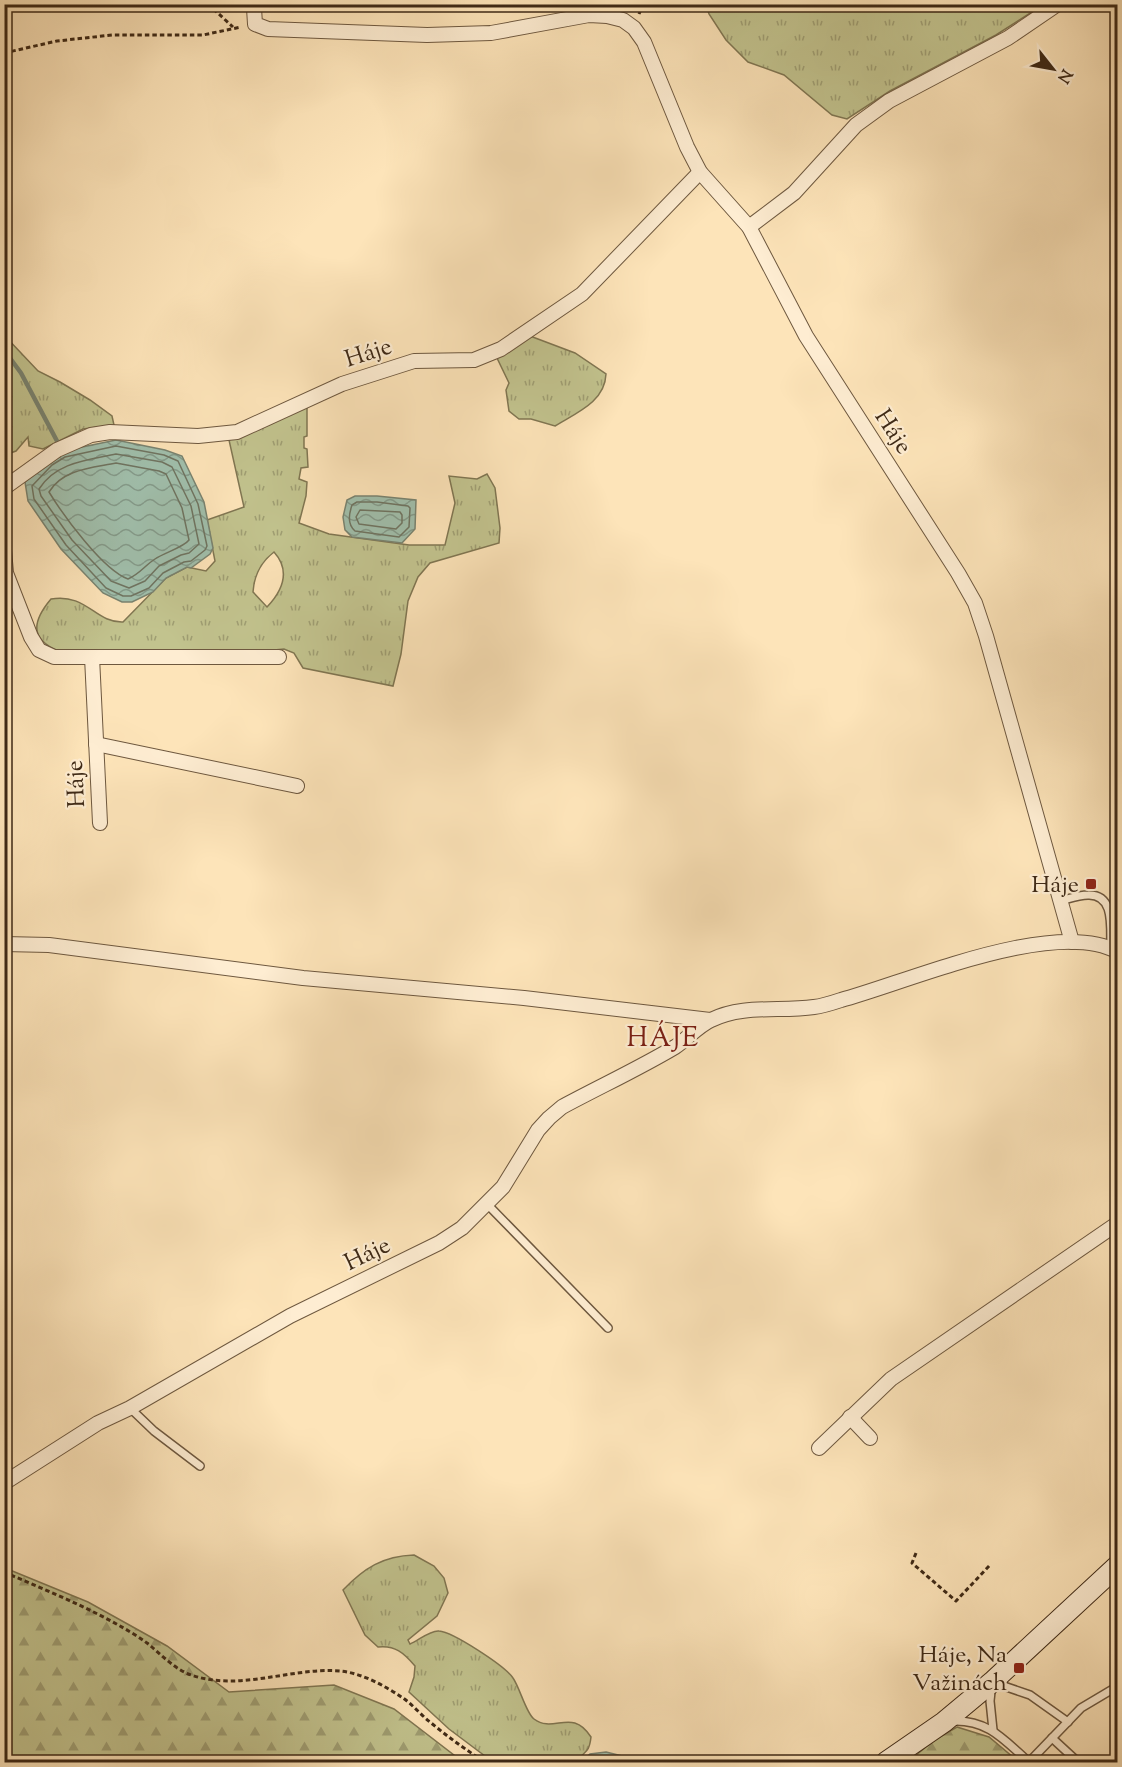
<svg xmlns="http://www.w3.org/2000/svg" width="1122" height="1767" viewBox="0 0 1122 1767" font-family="'Sorts Mill Goudy',serif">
<defs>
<pattern id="grass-tufts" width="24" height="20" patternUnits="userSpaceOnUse" patternTransform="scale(1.5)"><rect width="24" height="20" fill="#c2c38e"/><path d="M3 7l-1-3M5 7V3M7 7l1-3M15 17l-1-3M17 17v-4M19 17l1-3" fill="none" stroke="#9f9e73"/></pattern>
<pattern id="forest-firs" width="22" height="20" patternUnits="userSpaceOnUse" patternTransform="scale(1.5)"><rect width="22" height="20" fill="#c2c38e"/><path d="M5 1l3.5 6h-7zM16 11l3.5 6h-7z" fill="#9f9e73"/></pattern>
<pattern id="water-waves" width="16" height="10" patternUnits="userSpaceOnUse" patternTransform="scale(1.5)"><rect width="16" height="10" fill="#a0bfac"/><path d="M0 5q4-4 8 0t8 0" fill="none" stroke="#849b8b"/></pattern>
</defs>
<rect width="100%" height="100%" fill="#fde4b9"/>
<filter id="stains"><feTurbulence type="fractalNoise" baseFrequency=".00333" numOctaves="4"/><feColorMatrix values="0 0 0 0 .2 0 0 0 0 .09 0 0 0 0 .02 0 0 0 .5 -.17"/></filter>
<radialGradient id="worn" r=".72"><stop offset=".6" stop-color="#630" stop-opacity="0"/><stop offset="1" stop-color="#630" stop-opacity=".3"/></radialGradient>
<g fill="url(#grass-tufts)" stroke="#807652" stroke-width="1.5" fill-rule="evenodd">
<path d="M 706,5 L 706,4 L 1043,5 L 996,35 L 890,91 L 847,119 L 832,115 L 784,75 L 748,62 L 726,40 L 709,14 Z"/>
<path d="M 4,335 L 38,371 L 60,382 L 90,400 L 112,416 L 114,425 L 83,429 L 43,449 L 29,446 L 28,437 L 16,451 L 5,455 Z"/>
<path d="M 530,336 L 575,353 L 606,374 C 605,402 576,413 555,426 L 531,419 L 519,419 L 509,411 L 506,390 L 509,383 L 497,358 Z"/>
<path d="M 307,404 L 307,436 L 304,437 L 304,448 L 307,449 L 308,467 L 301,468 L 299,479 L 307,482 L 306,496 L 299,523 L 329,534 L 409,545 L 445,545 L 455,503 L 449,476 L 477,479 L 487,474 L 495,488 L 500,528 L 499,543 L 430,563 L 418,577 L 408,601 L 401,654 L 393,686 L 303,668 L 294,653 L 284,649 L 223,655 L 64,653 C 32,642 29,625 51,599 C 87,593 95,623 123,622 L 166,578 L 187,567 L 206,571 L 215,561 L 207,520 L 244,507 L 229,440 L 271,424 ZM 274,552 C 291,571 283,590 267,607 L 253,592 C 254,576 261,562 274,552 Z"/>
<path d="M 414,1555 L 434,1566 L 444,1578 L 448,1593 L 437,1616 L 408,1640 L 410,1644 C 418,1641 430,1630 439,1631 C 453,1632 505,1666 513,1678 C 520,1688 526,1713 534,1719 C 554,1734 572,1707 591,1737 C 589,1754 585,1750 576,1762 L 493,1762 L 449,1729 L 409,1692 L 414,1677 L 415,1666 C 404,1653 395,1645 378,1647 L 365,1635 L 343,1590 C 364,1568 383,1556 414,1555 Z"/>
</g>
<g fill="url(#forest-firs)" stroke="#807652" stroke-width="1.5">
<path d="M 5,1568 L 88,1602 L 167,1646 L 229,1692 L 334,1685 L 394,1709 L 463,1762 L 5,1762 Z"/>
<path d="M 957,1727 L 989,1737 L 1019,1762 L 908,1762 L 933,1741 Z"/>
</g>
<g fill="url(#water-waves)" stroke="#798370" stroke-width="1.5">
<path d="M 116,440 L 165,450 L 182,456 L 204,502 L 213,548 L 210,554 L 191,568 L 187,567 L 166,578 L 153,592 L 132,602 L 122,602 L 103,593 L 61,549 L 28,501 L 25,482 L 49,460 L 63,451 Z"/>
<path d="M 355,496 L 377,496 L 416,500 L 415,529 L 402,543 L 352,537 L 345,530 L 343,517 L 347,500 Z"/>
<path d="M 606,1752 L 622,1756 L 630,1762 L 581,1762 L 590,1754 Z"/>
</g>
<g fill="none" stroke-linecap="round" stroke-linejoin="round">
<g stroke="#6f7461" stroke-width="1.5">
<path d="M 116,446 L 164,455 L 178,461 L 198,504 L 207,546 L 205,550 L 191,561 L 184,562 L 163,573 L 149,588 L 131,596 L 123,596 L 106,588 L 66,545 L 34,499 L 32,486 L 52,465 L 65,457 Z"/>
<path d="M 116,454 L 162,462 L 172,467 L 191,506 L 199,544 L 189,553 L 181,555 L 159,566 L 145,581 L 129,588 L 111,581 L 72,540 L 41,496 L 39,489 C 56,462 88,460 116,454 Z"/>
<path d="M 116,463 L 159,471 L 166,474 L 182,508 L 189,540 C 184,547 164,553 155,559 C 144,566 141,573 128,579 C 103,570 63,515 49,492 C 63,469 92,468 116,463 Z"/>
<path d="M 357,502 L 377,502 L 408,506 L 410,508 L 409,527 L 399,537 L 355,531 C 347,524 349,514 352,505 Z"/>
<path d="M 360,510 L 400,512 L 402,515 L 402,523 L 396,529 L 359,524 L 356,517 Z"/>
</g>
<path stroke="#798370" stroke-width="4.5" d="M 4,350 L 21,373 L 57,441"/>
<g stroke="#6e583f" stroke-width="10">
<g id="service">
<path d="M 1060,901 C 1068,899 1079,895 1088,895 C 1116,894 1110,930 1111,949"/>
<path d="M 487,1204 L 608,1328"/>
<path d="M 130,1408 L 154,1431 L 200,1466"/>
<path d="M 953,1721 C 989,1720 1004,1740 1029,1762"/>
<path d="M 993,1730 L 990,1701 L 992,1682 L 1030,1695 L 1068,1722"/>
<path d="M 1052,1738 L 1078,1762"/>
<path d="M 1029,1762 L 1081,1708 L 1118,1686"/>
</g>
</g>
<g stroke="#6e583f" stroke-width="16">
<g id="minor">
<path d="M 255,4 L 254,8 L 255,24 L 268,29 L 427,35 L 491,33 L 589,15 L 607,16 L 623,20 L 634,28 L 644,42 L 687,147 L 700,172 L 749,227 L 806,336 L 958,573 L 975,603 L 986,636 L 1072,942"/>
<path d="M 749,227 L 794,193 L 856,125 L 889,101 L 1008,38 L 1058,4"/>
<path d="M 4,488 L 57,450 L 91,435 L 110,432 L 198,436 L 237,432 L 342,384 L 414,361 L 474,360 L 501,349 L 582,294 L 700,172"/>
<path d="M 4,550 L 6,573 L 31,637 L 39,650 L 54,657 L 279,657"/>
<path d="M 92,657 L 100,823"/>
<path d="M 96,744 L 297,786"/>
<path d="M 4,944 L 49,945 L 303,978 L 524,998 L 710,1020"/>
<path d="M 850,1417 L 870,1438"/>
<path d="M 819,1448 L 891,1379 L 1118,1223"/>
<path d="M 4,1483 L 98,1423 L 130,1408 L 290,1316 L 439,1243 L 462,1228 L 503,1187 L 538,1130 L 549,1118 L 562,1107 C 599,1087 638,1069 675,1047 C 687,1039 698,1026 711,1020 C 743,1004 780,1012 814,1007 C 823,1006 832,1003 841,1000 C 908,982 1055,917 1118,952"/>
</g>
</g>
<g stroke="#3e2916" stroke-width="22">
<path id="secondary" d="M 886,1762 L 944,1722 L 992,1682 L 1118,1565"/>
</g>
<g stroke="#3e2916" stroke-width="3" stroke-dasharray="4.5 3" stroke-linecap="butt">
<path d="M 208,4 L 233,27"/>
<path d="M 639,14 L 643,4"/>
<path d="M 4,53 L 57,41 L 112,35 L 203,35 L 241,27"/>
<path d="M 916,1553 L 912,1563 L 956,1601 L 991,1564"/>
<path d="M 4,1572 C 43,1589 83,1605 120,1626 C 129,1631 139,1637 147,1643 C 161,1654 174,1669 191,1675 C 240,1692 291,1667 340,1671 C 362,1673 385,1686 403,1698 C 413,1705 421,1715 430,1722 C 448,1737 466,1750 485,1762"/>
</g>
<use href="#service" stroke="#feedd2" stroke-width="7"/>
<use href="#minor" stroke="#feedd2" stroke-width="14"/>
<use href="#secondary" stroke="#feedd2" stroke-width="20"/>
</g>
<g fill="#8f2418" stroke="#feedd2" stroke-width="2">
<rect x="1085" y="878" width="12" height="12" rx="3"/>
<rect x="1013" y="1662" width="12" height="12" rx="3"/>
</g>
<g text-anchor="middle" stroke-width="4.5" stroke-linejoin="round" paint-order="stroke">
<g font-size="24" fill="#3e2916" stroke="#feedd2">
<text transform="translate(368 352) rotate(-18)" y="8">Háje</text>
<text transform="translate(894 431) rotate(57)" y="8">Háje</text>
<text transform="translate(75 784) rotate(-93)" y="8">Háje</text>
<text transform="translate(367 1253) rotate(-26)" y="8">Háje</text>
</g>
<g font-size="24" fill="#3e2916" stroke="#feedd2" text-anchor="end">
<text x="1079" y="892">Háje</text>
<text x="1007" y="1662">Háje, Na<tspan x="1007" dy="28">Važinách</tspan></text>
</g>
<g font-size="27" letter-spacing="1.5" fill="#7a1f14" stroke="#feedd2">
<text x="663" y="1046">HÁJE</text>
</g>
</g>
<rect width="1122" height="1767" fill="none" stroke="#fde4b9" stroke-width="24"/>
<rect x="6" y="6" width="1110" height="1755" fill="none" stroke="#3e2916" stroke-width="3"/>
<rect x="12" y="12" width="1098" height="1743" fill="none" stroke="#3e2916" stroke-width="1.5"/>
<g transform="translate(1053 69) rotate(121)" stroke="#feedd2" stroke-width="4.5" paint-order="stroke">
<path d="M0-4.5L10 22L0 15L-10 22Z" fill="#3e2916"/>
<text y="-9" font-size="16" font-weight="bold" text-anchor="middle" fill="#3e2916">N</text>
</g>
<rect width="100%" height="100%" filter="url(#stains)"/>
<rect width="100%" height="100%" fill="url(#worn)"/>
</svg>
